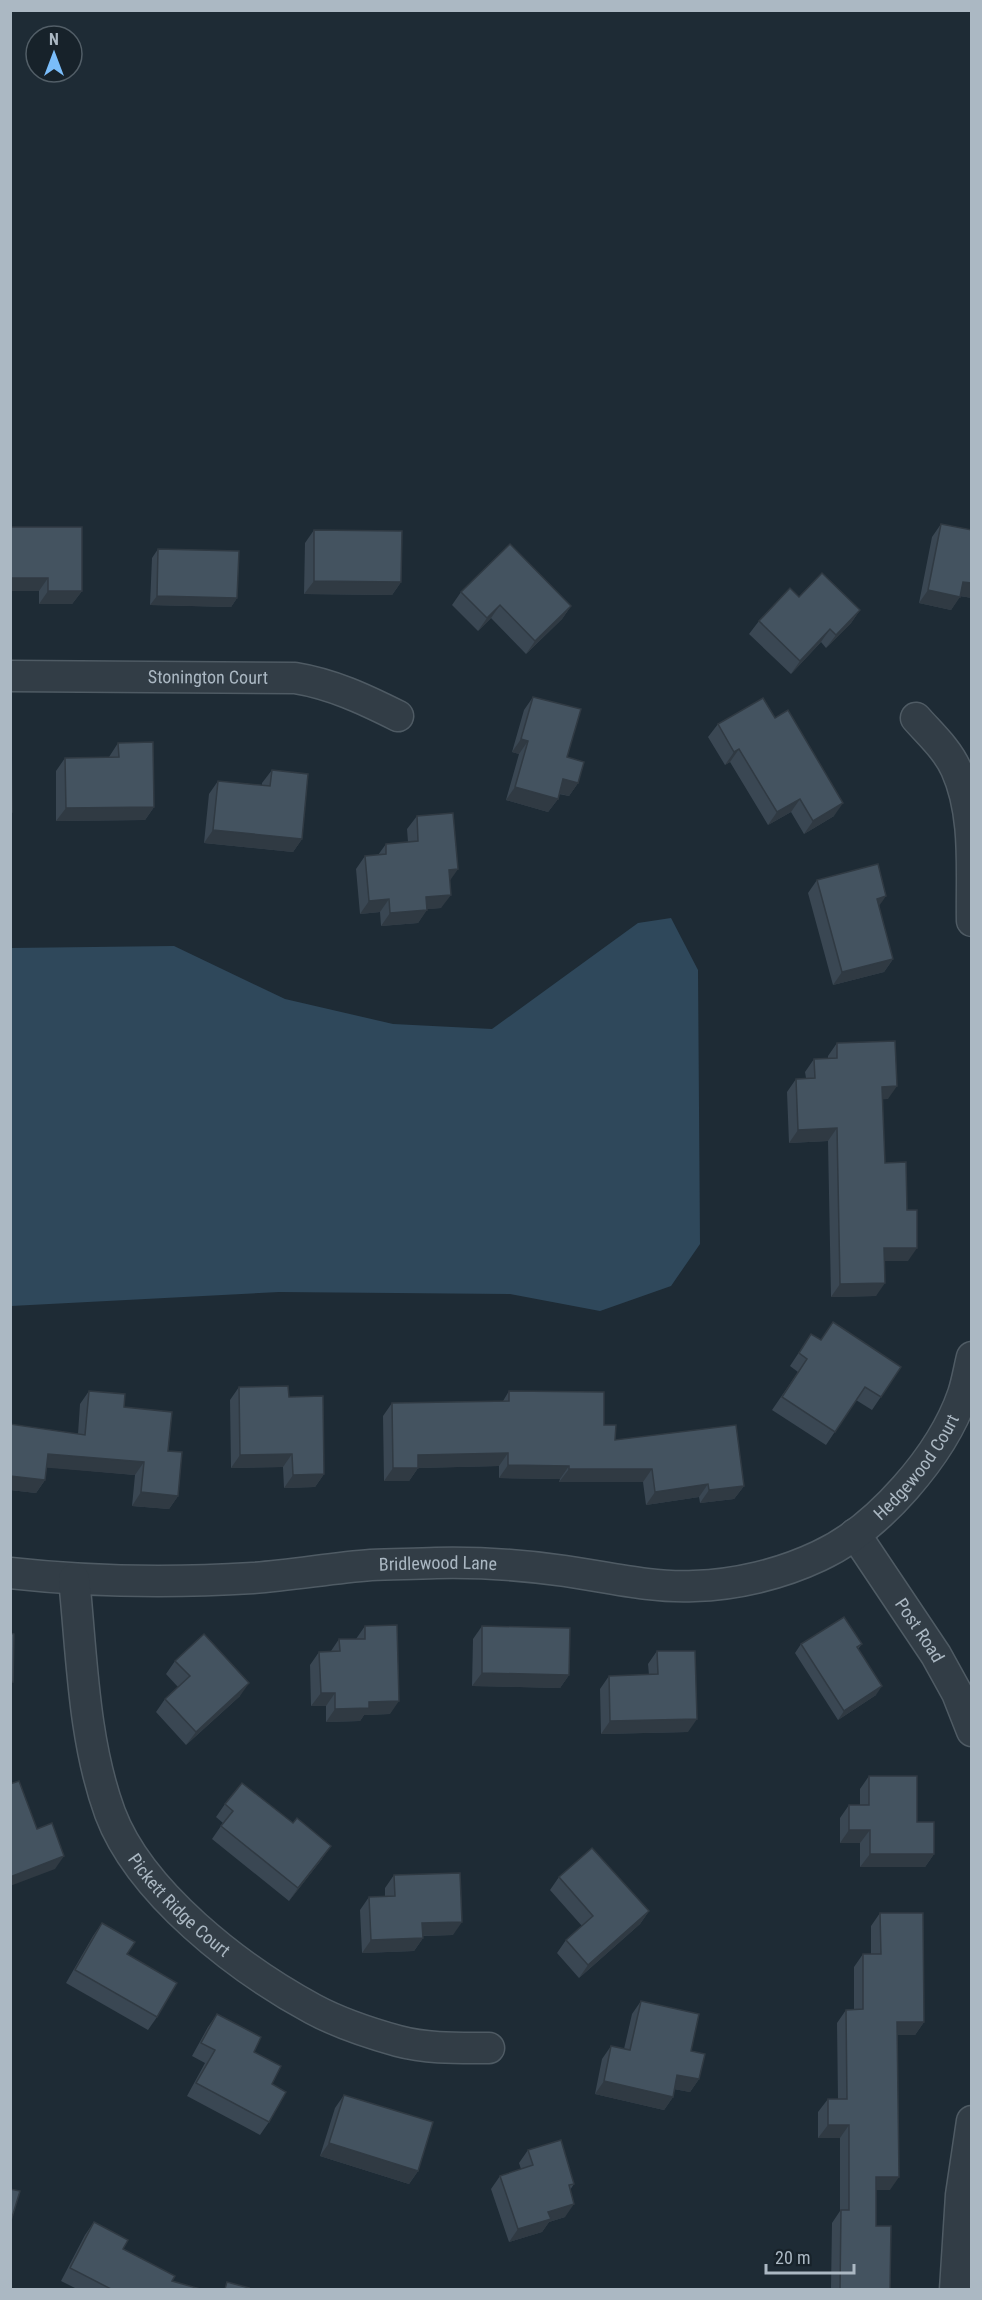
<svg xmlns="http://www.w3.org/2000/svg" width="982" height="2300" viewBox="0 0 982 2300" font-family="'Roboto Condensed',sans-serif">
<rect width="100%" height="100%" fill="#1e2b35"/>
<path fill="#2f485b" d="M 671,918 L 698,970 L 700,1244 L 671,1286 L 600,1311 L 510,1294 L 279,1292 L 11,1306 L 11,948 L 174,946 L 285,999 L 393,1024 L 492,1029 L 638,923 Z"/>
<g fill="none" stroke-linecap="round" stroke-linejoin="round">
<g stroke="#4f5b64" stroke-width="33">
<g id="minor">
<path id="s1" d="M 10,676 L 295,678 C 332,684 364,699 398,716"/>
<path d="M 916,718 C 930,734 947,749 956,769 C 977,815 971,872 972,921"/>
<path id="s2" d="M 855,1534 L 936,1655 L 957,1693 L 972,1731"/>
<path id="s3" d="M 10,1573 C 91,1582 172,1583 253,1578 C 293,1575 332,1568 371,1565 C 393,1564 414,1564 436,1563 C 479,1562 523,1565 565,1571 C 607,1577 651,1588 694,1586 C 736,1585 781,1574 819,1556 C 878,1529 942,1455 963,1394 C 967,1382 969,1369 972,1357"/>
<path id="s4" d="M 74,1579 C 82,1656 83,1739 110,1813 C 140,1893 239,1969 313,2009 C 339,2023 369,2033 398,2041 C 428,2049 458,2048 489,2048"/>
<path d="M 955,2290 L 961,2195 L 972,2121"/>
</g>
</g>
<use href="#minor" stroke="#323d46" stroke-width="30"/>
</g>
<g fill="#3a4753">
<path d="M 941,524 L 972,530 L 972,598 L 960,596 L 951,610 L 919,603 L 932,537 Z"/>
<path d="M 10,527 L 82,591 L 72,604 L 39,604 L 39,591 L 10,591 Z"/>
<path d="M 314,530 L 401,582 L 392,595 L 304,594 L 305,543 Z"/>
<path d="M 158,549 L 237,598 L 231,607 L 150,605 L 152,558 Z"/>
<path d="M 461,592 L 571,606 L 562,619 L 526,654 L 491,618 L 478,631 L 452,605 Z"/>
<path d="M 799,597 L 860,610 L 851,623 L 826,648 L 821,642 L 791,674 L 749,634 L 759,621 Z"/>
<path d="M 533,697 L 567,757 L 578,783 L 569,796 L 559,794 L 558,799 L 548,812 L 506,800 L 519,754 L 512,752 L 524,710 Z"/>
<path d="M 718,724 L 834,816 L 804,834 L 791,812 L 768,825 L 730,762 L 725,765 L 708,737 Z"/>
<path d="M 118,743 L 154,807 L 145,820 L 56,821 L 56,771 L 65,758 L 109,757 Z"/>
<path d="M 272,770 L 302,839 L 293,852 L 204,843 L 209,794 L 218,781 L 262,785 L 262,783 Z"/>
<path d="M 417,816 L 450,881 L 441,908 L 427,909 L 418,923 L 381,926 L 380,912 L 360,914 L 356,869 L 365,856 L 378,855 L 386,844 L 408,842 L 407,829 Z"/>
<path d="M 817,880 L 879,906 L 893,959 L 884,972 L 833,985 L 808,893 Z"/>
<path d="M 837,1043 L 888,1099 L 882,1099 L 885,1163 L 908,1261 L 884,1261 L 876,1296 L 831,1297 L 828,1141 L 789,1143 L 787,1092 L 796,1079 L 806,1078 L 805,1072 L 814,1059 L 828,1059 L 828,1056 Z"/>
<path d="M 833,1322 L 901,1367 L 872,1410 L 856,1400 L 826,1445 L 772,1410 L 798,1372 L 790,1366 L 811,1334 L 821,1340 Z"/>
<path d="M 239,1387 L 289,1397 L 324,1474 L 315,1487 L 284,1488 L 283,1467 L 231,1468 L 230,1400 Z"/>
<path d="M 89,1391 L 124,1407 L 168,1451 L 178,1496 L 169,1509 L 132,1506 L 135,1475 L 46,1467 L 45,1480 L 36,1493 L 10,1490 L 78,1434 L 80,1404 Z"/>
<path d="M 509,1391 L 604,1425 L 615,1440 L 744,1486 L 734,1499 L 700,1503 L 699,1497 L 646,1505 L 643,1482 L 559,1482 L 560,1479 L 499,1478 L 499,1466 L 418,1468 L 409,1481 L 384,1481 L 383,1416 L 392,1403 L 503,1401 Z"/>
<path d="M 365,1626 L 390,1714 L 364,1715 L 360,1721 L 326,1722 L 326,1706 L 311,1706 L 310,1665 L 319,1652 L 331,1651 L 339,1639 L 356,1639 Z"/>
<path d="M 482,1626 L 569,1675 L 560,1688 L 472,1686 L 473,1639 Z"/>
<path d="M 801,1644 L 862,1644 L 858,1649 L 876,1695 L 838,1720 L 795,1653 Z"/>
<path d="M 657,1651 L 688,1732 L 601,1734 L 600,1689 L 609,1676 L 649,1675 L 648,1664 Z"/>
<path d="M 175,1661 L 240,1696 L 186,1745 L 156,1712 L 165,1699 L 178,1687 L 166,1674 Z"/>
<path d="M 869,1776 L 917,1822 L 934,1854 L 925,1867 L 860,1867 L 860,1843 L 840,1843 L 840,1818 L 849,1805 L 860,1805 L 860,1789 Z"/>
<path d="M 225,1804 L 322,1859 L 289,1901 L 212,1839 L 223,1823 L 216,1817 Z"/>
<path d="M 394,1875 L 453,1935 L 423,1936 L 423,1938 L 414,1951 L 362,1953 L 360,1910 L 369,1897 L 385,1897 L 385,1888 Z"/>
<path d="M 559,1877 L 649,1911 L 640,1924 L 579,1978 L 557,1953 L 566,1940 L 582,1926 L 550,1890 Z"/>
<path d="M 880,1913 L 924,2022 L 915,2035 L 897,2035 L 890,2190 L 876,2190 L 876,2226 L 890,2289 L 831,2289 L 832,2223 L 840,2211 L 840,2138 L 818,2138 L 818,2112 L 828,2099 L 838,2099 L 837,2023 L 846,2010 L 854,2009 L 854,1967 L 863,1954 L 871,1954 L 871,1926 Z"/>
<path d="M 102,1923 L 127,1954 L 157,2017 L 148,2030 L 66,1983 L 93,1936 Z"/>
<path d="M 641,2001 L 691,2051 L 699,2079 L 690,2092 L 674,2089 L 673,2097 L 664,2110 L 595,2094 L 602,2059 L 611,2046 L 624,2049 L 632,2014 Z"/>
<path d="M 217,2014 L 254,2052 L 269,2122 L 260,2135 L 187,2096 L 205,2063 L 192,2056 L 208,2027 Z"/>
<path d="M 344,2095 L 418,2171 L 409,2184 L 320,2156 L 335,2108 Z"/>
<path d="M 528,2150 L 574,2184 L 570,2190 L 565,2217 L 549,2222 L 542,2232 L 509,2242 L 491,2189 L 500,2176 L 521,2169 L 519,2163 Z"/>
<path d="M 94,2222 L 123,2249 L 172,2281 L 200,2289 L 77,2289 L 61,2281 L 85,2235 Z"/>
</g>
<g fill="#303a43">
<path d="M 10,578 L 48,578 L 39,591 L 10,591 Z"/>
<path d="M 314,581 L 401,582 L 392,595 L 304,594 Z"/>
<path d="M 963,582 L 972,583 L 972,598 L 954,595 Z"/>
<path d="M 928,590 L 960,597 L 951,610 L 919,603 Z"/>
<path d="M 48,591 L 82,591 L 72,604 L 39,604 Z"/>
<path d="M 157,596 L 237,598 L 231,607 L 150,605 Z"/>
<path d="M 500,605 L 491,618 L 478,631 L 487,618 Z"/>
<path d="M 571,606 L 562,619 L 526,654 L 535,641 Z"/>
<path d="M 860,610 L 851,623 L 826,648 L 836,635 Z"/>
<path d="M 830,629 L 821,642 L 791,674 L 800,661 Z"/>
<path d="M 521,739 L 528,741 L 519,754 L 512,752 Z"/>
<path d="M 739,749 L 730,762 L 725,765 L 734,752 Z"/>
<path d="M 563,779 L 578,783 L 569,796 L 554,792 Z"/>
<path d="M 515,787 L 558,799 L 548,812 L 506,800 Z"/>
<path d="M 800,799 L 791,812 L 768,825 L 777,812 Z"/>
<path d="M 843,803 L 834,816 L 804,834 L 813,821 Z"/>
<path d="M 154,807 L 145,820 L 56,821 L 66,808 Z"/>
<path d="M 213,830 L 302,839 L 293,852 L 204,843 Z"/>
<path d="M 458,869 L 449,882 L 449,870 Z"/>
<path d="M 451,895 L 441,908 L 417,910 L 426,897 Z"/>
<path d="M 886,896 L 877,909 L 877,899 Z"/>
<path d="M 389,899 L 380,912 L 360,914 L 369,901 Z"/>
<path d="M 427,910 L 418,923 L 381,926 L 390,913 Z"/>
<path d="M 893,959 L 884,972 L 833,985 L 842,972 Z"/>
<path d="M 897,1086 L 888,1099 L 873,1100 L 882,1087 Z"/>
<path d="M 837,1128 L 828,1141 L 789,1143 L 798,1130 Z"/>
<path d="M 884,1248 L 917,1248 L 908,1261 L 875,1261 Z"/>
<path d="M 885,1283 L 876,1296 L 831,1297 L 840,1284 Z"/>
<path d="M 508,1453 L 499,1466 L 418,1468 L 409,1481 L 384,1481 L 393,1468 L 418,1455 Z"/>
<path d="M 48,1454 L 144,1462 L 135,1475 L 39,1467 Z"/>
<path d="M 292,1454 L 283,1467 L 231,1468 L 240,1455 Z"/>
<path d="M 508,1465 L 569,1466 L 560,1479 L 499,1478 Z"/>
<path d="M 569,1469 L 652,1469 L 643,1482 L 559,1482 Z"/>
<path d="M 324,1474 L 315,1487 L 284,1488 L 293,1475 Z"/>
<path d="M 10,1476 L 45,1480 L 36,1493 L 10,1490 Z"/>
<path d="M 708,1484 L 699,1497 L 646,1505 L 655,1492 Z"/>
<path d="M 744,1486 L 734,1499 L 700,1503 L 709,1490 Z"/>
<path d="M 141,1492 L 178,1496 L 169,1509 L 132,1506 Z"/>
<path d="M 482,1673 L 569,1675 L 560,1688 L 472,1686 Z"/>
<path d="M 249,1683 L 240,1696 L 186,1745 L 196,1732 Z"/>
<path d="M 882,1686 L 876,1695 L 838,1720 L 844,1711 Z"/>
<path d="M 321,1693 L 335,1693 L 326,1706 L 311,1706 Z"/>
<path d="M 399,1701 L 390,1714 L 364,1715 L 360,1721 L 326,1722 L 335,1709 L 369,1702 Z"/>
<path d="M 697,1719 L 688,1732 L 601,1734 L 610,1721 Z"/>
<path d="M 849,1830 L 870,1830 L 860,1843 L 840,1843 Z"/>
<path d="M 331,1846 L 322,1859 L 289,1901 L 298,1888 Z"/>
<path d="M 870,1854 L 934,1854 L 925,1867 L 860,1867 Z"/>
<path d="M 64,1856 L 55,1869 L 10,1886 L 10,1877 Z"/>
<path d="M 649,1911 L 640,1924 L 579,1978 L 588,1965 Z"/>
<path d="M 462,1922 L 453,1935 L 413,1936 L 422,1923 Z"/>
<path d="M 423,1938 L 414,1951 L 362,1953 L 371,1940 Z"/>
<path d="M 897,2022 L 924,2022 L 915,2035 L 888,2035 Z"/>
<path d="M 677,2075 L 699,2079 L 690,2092 L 668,2088 Z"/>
<path d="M 604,2081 L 673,2097 L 664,2110 L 595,2094 Z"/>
<path d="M 828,2125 L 849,2125 L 840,2138 L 818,2138 Z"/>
<path d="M 329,2143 L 418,2171 L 409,2184 L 320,2156 Z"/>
<path d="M 876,2177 L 899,2177 L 890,2190 L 867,2190 Z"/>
<path d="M 574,2204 L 565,2217 L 549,2222 L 542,2232 L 509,2242 L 518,2229 L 548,2212 Z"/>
</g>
<g fill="#445360" stroke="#303a43" stroke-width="1.5">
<path d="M 941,524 L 972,530 L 972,583 L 963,582 L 960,597 L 928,590 Z"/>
<path d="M 10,527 L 82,527 L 82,591 L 48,591 L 48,578 L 10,578 Z"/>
<path d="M 314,530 L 402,531 L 401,582 L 314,581 Z"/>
<path d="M 510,544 L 571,606 L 535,641 L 500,605 L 487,618 L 461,592 Z"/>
<path d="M 158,549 L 239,551 L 237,598 L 157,596 Z"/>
<path d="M 822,573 L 860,610 L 836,635 L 830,629 L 800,661 L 759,621 L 790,588 L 799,597 Z"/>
<path d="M 533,697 L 581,709 L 567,757 L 584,762 L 578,783 L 563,779 L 558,799 L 515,787 L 528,741 L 521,739 Z"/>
<path d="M 763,698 L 775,718 L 788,710 L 843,803 L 813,821 L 800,799 L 777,812 L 739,749 L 734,752 L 718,724 Z"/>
<path d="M 10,738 L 11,738 L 12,812 L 10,812 Z"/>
<path d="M 153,742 L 154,807 L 66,808 L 65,758 L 119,757 L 118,743 Z"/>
<path d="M 272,770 L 308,774 L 302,839 L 213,830 L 218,781 L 270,786 Z"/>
<path d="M 453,813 L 458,869 L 449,870 L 451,895 L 426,897 L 427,910 L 390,913 L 389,899 L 369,901 L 365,856 L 386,854 L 386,844 L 418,841 L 417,816 Z"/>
<path d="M 878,864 L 886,896 L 877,899 L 893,959 L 842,972 L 817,880 Z"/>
<path d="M 895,1041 L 897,1086 L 882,1087 L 885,1163 L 906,1162 L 907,1210 L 917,1210 L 917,1248 L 884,1248 L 885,1283 L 840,1284 L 837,1128 L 798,1130 L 796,1079 L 815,1078 L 814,1059 L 837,1058 L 837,1043 Z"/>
<path d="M 833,1322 L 901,1367 L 881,1397 L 865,1387 L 835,1432 L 782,1397 L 807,1359 L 799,1353 L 811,1334 L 821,1340 Z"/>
<path d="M 288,1386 L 289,1397 L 323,1396 L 324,1474 L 293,1475 L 292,1454 L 240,1455 L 239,1387 Z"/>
<path d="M 89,1391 L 125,1394 L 124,1407 L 172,1412 L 168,1451 L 182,1452 L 178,1496 L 141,1492 L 144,1462 L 48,1454 L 45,1480 L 10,1476 L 10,1424 L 85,1435 Z"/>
<path d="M 509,1391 L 604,1392 L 604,1425 L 616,1425 L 615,1440 L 736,1425 L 744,1486 L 709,1490 L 708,1484 L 655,1492 L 652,1469 L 569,1469 L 569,1466 L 508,1465 L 508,1453 L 418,1455 L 418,1468 L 393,1468 L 392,1403 L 509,1401 Z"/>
<path d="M 844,1617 L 862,1644 L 857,1647 L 882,1686 L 844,1711 L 801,1644 Z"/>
<path d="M 397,1625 L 399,1701 L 369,1702 L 369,1708 L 335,1709 L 335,1693 L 321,1693 L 319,1652 L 340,1651 L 339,1639 L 365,1639 L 365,1626 Z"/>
<path d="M 482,1626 L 570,1628 L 569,1675 L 482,1673 Z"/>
<path d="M 10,1633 L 14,1634 L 13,1682 L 10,1682 Z"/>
<path d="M 204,1634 L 249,1683 L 196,1732 L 165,1699 L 190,1676 L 175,1661 Z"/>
<path d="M 657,1651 L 695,1651 L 697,1719 L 610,1721 L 609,1676 L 658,1674 Z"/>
<path d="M 869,1776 L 917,1776 L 917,1822 L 934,1822 L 934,1854 L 870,1854 L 870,1830 L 849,1830 L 849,1805 L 869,1805 Z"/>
<path d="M 19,1781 L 37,1829 L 52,1823 L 64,1856 L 10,1877 L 10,1784 Z"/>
<path d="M 242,1783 L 293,1823 L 297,1818 L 331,1846 L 298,1888 L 221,1826 L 233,1811 L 225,1804 Z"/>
<path d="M 592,1848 L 649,1911 L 588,1965 L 566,1940 L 593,1916 L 559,1877 Z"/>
<path d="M 460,1873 L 462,1922 L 422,1923 L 423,1938 L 371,1940 L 369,1897 L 395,1896 L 394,1875 Z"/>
<path d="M 880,1913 L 923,1913 L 924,2022 L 897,2022 L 899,2177 L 876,2177 L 876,2226 L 891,2226 L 890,2289 L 840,2289 L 841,2210 L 849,2210 L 849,2125 L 828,2125 L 828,2099 L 847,2099 L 846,2010 L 863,2009 L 863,1954 L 881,1954 Z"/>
<path d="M 102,1923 L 135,1942 L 127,1954 L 177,1983 L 157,2017 L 75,1970 Z"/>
<path d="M 641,2001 L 699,2014 L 691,2051 L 705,2054 L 699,2079 L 677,2075 L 673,2097 L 604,2081 L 611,2046 L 630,2050 Z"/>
<path d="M 217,2014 L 261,2037 L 254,2052 L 281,2066 L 272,2084 L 286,2092 L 269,2122 L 196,2083 L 215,2050 L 201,2043 Z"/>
<path d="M 344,2095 L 433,2122 L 418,2171 L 329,2143 Z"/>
<path d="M 561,2140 L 574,2184 L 569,2185 L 574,2204 L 548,2212 L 551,2219 L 518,2229 L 500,2176 L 533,2165 L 528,2150 Z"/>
<path d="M 10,2189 L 20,2191 L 10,2224 Z"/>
<path d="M 94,2222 L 128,2240 L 123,2249 L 175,2276 L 172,2281 L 200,2289 L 111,2289 L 70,2268 Z"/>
<path d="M 227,2282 L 249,2288 L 248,2289 L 225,2289 Z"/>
</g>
<g text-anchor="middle" stroke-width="6" stroke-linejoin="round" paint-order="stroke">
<g font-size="18" fill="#abb8c3" stroke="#17222a">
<text dy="6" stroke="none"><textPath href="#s1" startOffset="198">Stonington Court</textPath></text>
<text dy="6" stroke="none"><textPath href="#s3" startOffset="950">Hedgewood Court</textPath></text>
<text dy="6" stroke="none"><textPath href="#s3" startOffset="429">Bridlewood Lane</textPath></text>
<text dy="6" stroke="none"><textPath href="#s2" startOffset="116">Post Road</textPath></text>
<text dy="6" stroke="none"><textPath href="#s4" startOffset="354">Pickett Ridge Court</textPath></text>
</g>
</g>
<rect width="982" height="2300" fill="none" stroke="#abb8c3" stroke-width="24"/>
<g transform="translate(54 54)"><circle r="28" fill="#17222a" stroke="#525e67" stroke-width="1.5"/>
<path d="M0-4.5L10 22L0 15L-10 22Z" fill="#7abdfa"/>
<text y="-9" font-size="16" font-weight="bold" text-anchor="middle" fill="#abb8c3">N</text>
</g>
<path d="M766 2264v9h88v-9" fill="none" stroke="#abb8c3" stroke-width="3"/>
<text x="775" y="2264" font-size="18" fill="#abb8c3" stroke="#17222a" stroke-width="4.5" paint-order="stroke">20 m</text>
</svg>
